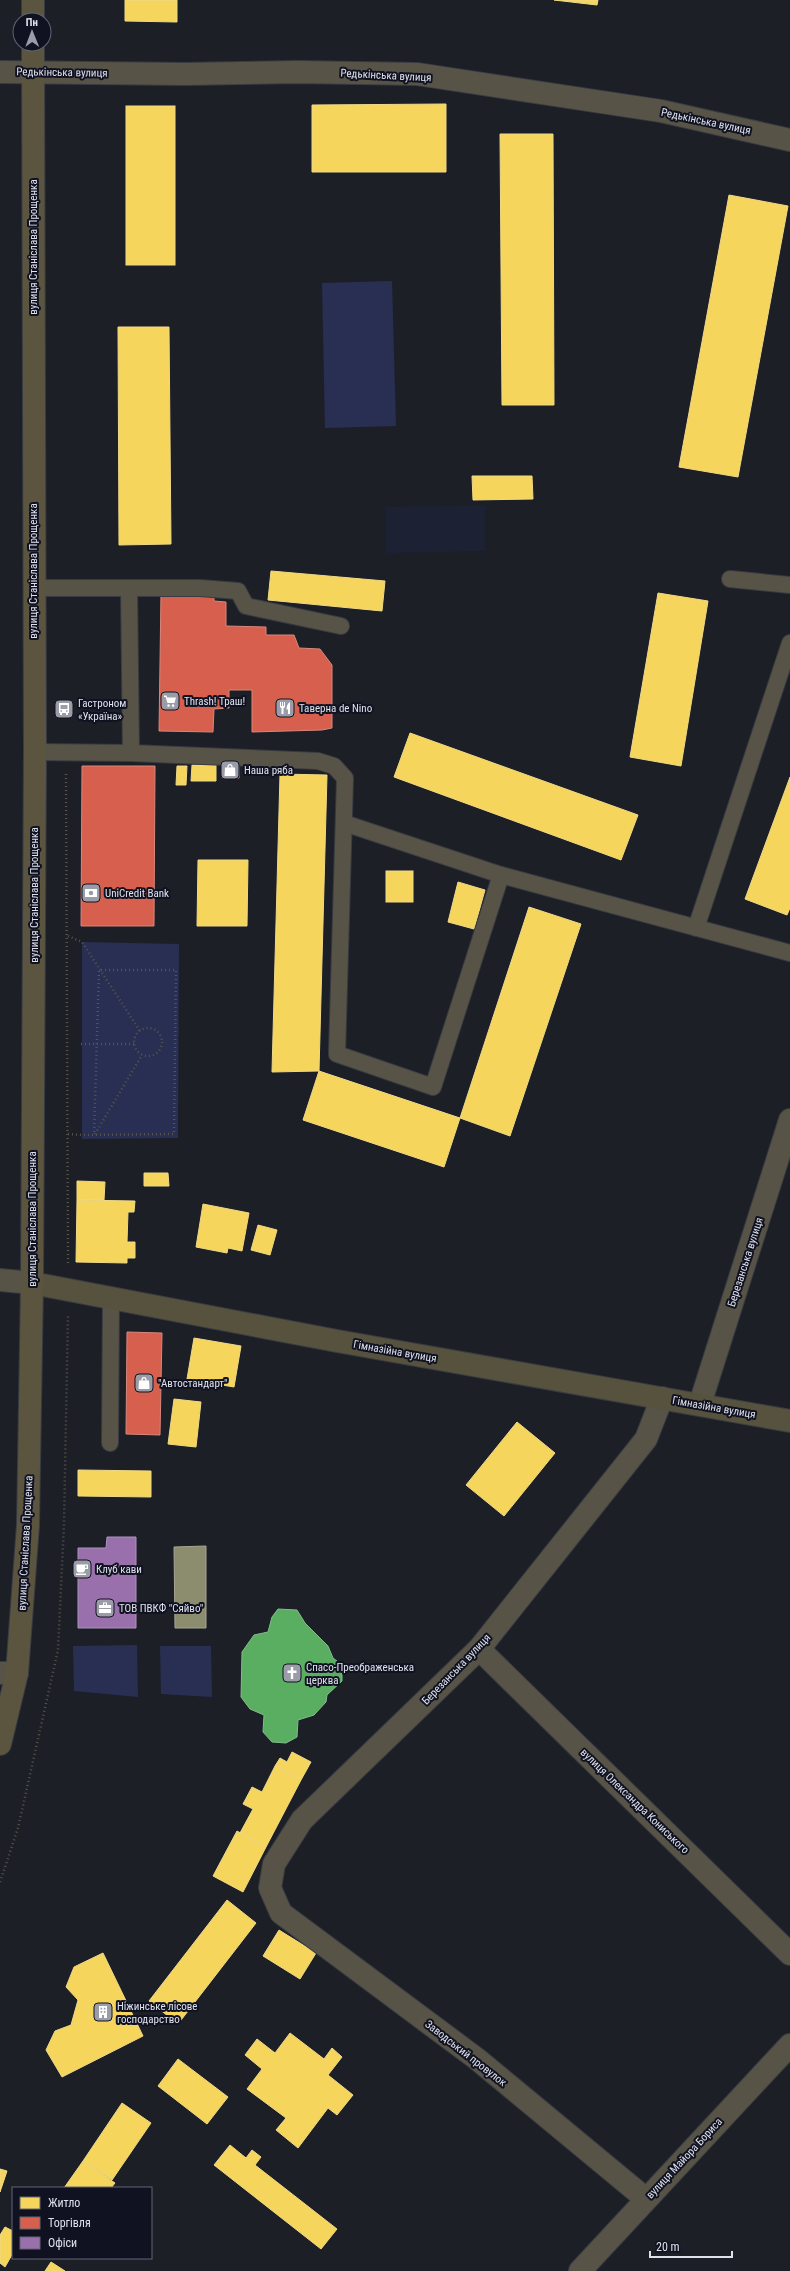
<svg xmlns="http://www.w3.org/2000/svg" width="790" height="2271" viewBox="0 0 790 2271" font-family="'Roboto Condensed',sans-serif">
<rect width="100%" height="100%" fill="#1d1f27"/>
<path fill="#1d2134" d="M 485,505 L 485,551 L 386,553 L 386,507 Z"/>
<g fill="#292f52">
<path d="M 392,281 L 396,426 L 325,428 L 322,283 Z"/>
<path d="M 82,942 L 179,944 L 178,1138 L 82,1139 Z"/>
<path d="M 137,1645 L 138,1697 L 74,1691 L 73,1646 Z"/>
<path d="M 160,1646 L 211,1646 L 212,1697 L 161,1694 Z"/>
</g>
<g fill="#f6d55c" stroke="#efd987">
<path d="M 125,0 L 177,0 L 177,22 L 125,21 Z"/>
<path d="M 554,0 L 598,0 L 597,5 Z"/>
<path d="M 446,104 L 446,172 L 312,172 L 312,105 Z"/>
<rect x="126" y="106" width="49" height="159"/>
<path d="M 500,134 L 553,134 L 554,405 L 502,405 Z"/>
<path d="M 729,195 L 788,206 L 738,477 L 679,467 Z"/>
<path d="M 118,327 L 169,327 L 171,544 L 119,545 Z"/>
<path d="M 472,476 L 532,476 L 533,499 L 473,500 Z"/>
<path d="M 271,571 L 385,581 L 382,611 L 268,600 Z"/>
<path d="M 658,593 L 708,601 L 681,766 L 630,757 Z"/>
<path d="M 410,733 L 638,815 L 621,860 L 394,777 Z"/>
<path d="M 192,765 L 216,765 L 216,781 L 191,781 Z"/>
<path d="M 177,766 L 187,766 L 186,785 L 176,785 Z"/>
<path d="M 280,774 L 327,775 L 319,1071 L 272,1072 Z"/>
<path d="M 790,777 L 790,908 L 787,915 L 745,899 Z"/>
<path d="M 198,860 L 248,860 L 247,926 L 197,926 Z"/>
<rect x="386" y="871" width="27" height="31"/>
<path d="M 458,882 L 485,890 L 474,929 L 448,922 Z"/>
<path d="M 529,907 L 581,924 L 510,1136 L 460,1118 Z"/>
<path d="M 319,1071 L 460,1118 L 444,1167 L 303,1120 Z"/>
<path d="M 144,1173 L 168,1173 L 169,1186 L 144,1186 Z"/>
<path d="M 77,1181 L 105,1182 L 104,1200 L 77,1200 Z"/>
<path d="M 77,1200 L 135,1201 L 134,1212 L 128,1212 L 127,1242 L 135,1242 L 135,1258 L 127,1258 L 127,1263 L 76,1262 Z"/>
<path d="M 203,1204 L 249,1213 L 242,1251 L 228,1248 L 227,1253 L 196,1247 Z"/>
<path d="M 258,1225 L 277,1230 L 270,1255 L 251,1250 Z"/>
<path d="M 194,1338 L 241,1346 L 234,1387 L 187,1379 Z"/>
<path d="M 174,1399 L 201,1402 L 196,1447 L 168,1444 Z"/>
<path d="M 517,1422 L 555,1453 L 504,1516 L 466,1485 Z"/>
<path d="M 78,1470 L 151,1471 L 151,1497 L 78,1496 Z"/>
<path d="M 292,1752 L 311,1762 L 301,1780 L 275,1766 L 280,1758 L 287,1762 Z"/>
<path d="M 275,1766 L 301,1780 L 266,1847 L 240,1833 L 253,1809 L 243,1804 L 252,1787 L 262,1792 Z"/>
<path d="M 237,1831 L 266,1847 L 243,1892 L 213,1876 Z"/>
<path d="M 227,1900 L 256,1923 L 178,2024 L 149,2001 Z"/>
<path d="M 279,1930 L 316,1953 L 300,1979 L 263,1956 Z"/>
<path d="M 103,1953 L 143,2036 L 62,2077 L 46,2050 L 55,2031 L 71,2025 L 78,2000 L 66,1987 L 74,1967 Z"/>
<path d="M 290,2033 L 324,2059 L 332,2048 L 342,2057 L 328,2075 L 353,2095 L 337,2115 L 328,2108 L 298,2148 L 276,2130 L 286,2118 L 247,2089 L 262,2069 L 245,2055 L 257,2039 L 275,2053 Z"/>
<path d="M 178,2059 L 228,2097 L 207,2124 L 158,2086 Z"/>
<path d="M 122,2103 L 151,2123 L 112,2180 L 83,2161 Z"/>
<path d="M 230,2145 L 246,2158 L 252,2150 L 261,2157 L 255,2165 L 337,2229 L 321,2249 L 214,2165 Z"/>
<path d="M 83,2161 L 115,2183 L 111,2188 L 64,2188 Z"/>
<path d="M 0,2169 L 7,2171 L 0,2192 Z"/>
<path d="M 5,2227 L 13,2231 L 13,2253 L 5,2267 L 0,2263 L 0,2235 Z"/>
<path d="M 51,2262 L 65,2271 L 45,2271 Z"/>
</g>
<g fill="#d6604d" stroke="#d8877d">
<path d="M 161,593 L 214,594 L 214,601 L 226,602 L 226,626 L 266,627 L 266,635 L 294,635 L 299,648 L 320,649 L 332,665 L 332,728 L 322,730 L 252,732 L 252,690 L 229,690 L 229,708 L 214,709 L 213,732 L 159,731 Z"/>
<path d="M 239,762 L 239,778 L 222,778 L 222,763 Z"/>
<path d="M 82,766 L 155,766 L 154,926 L 81,926 Z"/>
<path d="M 127,1332 L 162,1333 L 160,1435 L 126,1434 Z"/>
</g>
<path fill="#9970ab" stroke="#ae92be" d="M 107,1537 L 136,1537 L 136,1628 L 78,1628 L 78,1548 L 106,1548 Z"/>
<path fill="#5aae61" stroke="#82bd8b" d="M 278,1609 L 297,1610 L 305,1623 L 328,1646 L 333,1658 L 342,1665 L 342,1681 L 327,1695 L 326,1702 L 314,1715 L 298,1720 L 297,1737 L 286,1743 L 272,1742 L 263,1732 L 264,1715 L 250,1709 L 241,1697 L 242,1652 L 254,1635 L 268,1632 L 272,1617 Z"/>
<path fill="#8c8c6e" stroke="#a5a694" d="M 206,1546 L 206,1628 L 175,1628 L 174,1547 Z"/>
<g fill="none" stroke-linecap="round" stroke-linejoin="round">
<g stroke="#393b42" stroke-width="18">
<g id="lane">
<path d="M 730,579 L 790,585"/>
<path d="M 33,588 L 200,588 L 238,591 L 246,606 L 341,626"/>
<path d="M 129,588 L 131,753"/>
<path d="M 35,752 L 131,753 L 318,761 L 334,766 L 345,778 L 337,1054 L 433,1087 L 501,875"/>
<path d="M 344,823 L 501,875 L 790,953"/>
<path d="M 696,928 L 790,643"/>
<path d="M 110,1443 L 111,1299"/>
</g>
</g>
<g stroke="#393b42" stroke-width="24">
<g id="street">
<path d="M 0,72 L 185,74 L 298,72 L 417,74 L 661,111 L 790,140"/>
<path d="M 0,1280 L 32,1283"/>
<path d="M 700,1404 L 790,1120"/>
<path d="M 479,1649 L 790,1954"/>
<path d="M 0,1673 L 17,1673"/>
<path d="M 646,2199 L 477,2059 L 281,1913 L 270,1888 L 274,1864 L 302,1820 L 479,1649 L 646,1439 L 662,1398"/>
<path d="M 580,2271 L 790,2045"/>
</g>
</g>
<g stroke="#393b42" stroke-width="24">
<path id="secondary" d="M 32,1283 L 337,1341 L 790,1421"/>
</g>
<g stroke="#393b42" stroke-width="24">
<g id="primary">
<path d="M 33,20 L 33,0"/>
<path d="M 0,1744 L 17,1673 L 28,1525 L 32,1283 L 35,752 L 33,44"/>
</g>
</g>
<g stroke="#56544c" stroke-width="2.5" stroke-dasharray="1 3" stroke-linecap="butt">
<path d="M 66,774 L 68,1265"/>
<path d="M 68,936 L 82,942 L 140,1031"/>
<circle cx="148" cy="1042" r="14"/>
<path d="M 81,1044 L 134,1044"/>
<path d="M 68,1134 L 82,1135 L 174,1134 L 176,970 L 99,970 L 94,1135"/>
<path d="M 95,1134 L 142,1055"/>
<path d="M 0,1882 L 18,1828 L 58,1650 L 64,1524 L 68,1314"/>
</g>
<use href="#lane" stroke="#575447" stroke-width="16"/>
<use href="#street" stroke="#575447" stroke-width="22"/>
<use href="#secondary" stroke="#56523d" stroke-width="22"/>
<use href="#primary" stroke="#5b5540" stroke-width="22"/>
</g>
<defs>
<g id="supermarket-square" transform="scale(1)"><rect x="-9" y="-9" width="18" height="18" rx="4" fill="#9a9da7" stroke="#101221"/><path d="M-6-5.5h2.5l.6 2H6L4.5 2H-2.5L-4.4-4H-6ZM-1.5 3.2a1.3 1.3 0 1 0 .1 0ZM3 3.2a1.3 1.3 0 1 0 .1 0Z" fill="#fff"/></g>
<g id="restaurant-square" transform="scale(1)"><rect x="-9" y="-9" width="18" height="18" rx="4" fill="#9a9da7" stroke="#101221"/><path d="M-5-6h1v4h1v-4h1v4h1v-4h1v5L-1.5 .5V6h-2V.5L-5-1ZM5-6V6H3V1.5H1.5Q1.5-4 5-6Z" fill="#fff"/></g>
<g id="bus-square" transform="scale(1)"><rect x="-9" y="-9" width="18" height="18" rx="4" fill="#9a9da7" stroke="#101221"/><path d="M-5-6H5V4H4V6H2V4H-2V6H-4V4H-5ZM-3.5-4V0h7V-4ZM-3.5 1.2v1.5H-2V1.2ZM2 1.2v1.5H3.5V1.2Z" fill="#fff"/></g>
<g id="shop-square" transform="scale(1)"><rect x="-9" y="-9" width="18" height="18" rx="4" fill="#9a9da7" stroke="#101221"/><path d="M-5-2.5h2.3a2.7 3.5 0 0 1 5.4 0H5L5.5 6h-11ZM-1.5-2.5h3a1.5 2.3 0 0 0-3 0Z" fill="#fff"/></g>
<g id="bank-square" transform="scale(1)"><rect x="-9" y="-9" width="18" height="18" rx="4" fill="#9a9da7" stroke="#101221"/><path d="M-6-4H6V4H-6ZM0-2.3a2.3 2.3 0 1 0 0 4.6a2.3 2.3 0 1 0 0-4.6Z" fill="#fff"/></g>
<g id="cafe-square" transform="scale(1)"><rect x="-9" y="-9" width="18" height="18" rx="4" fill="#9a9da7" stroke="#101221"/><path d="M-5.5-4.5H6V0H3Q3 3.5 0 3.5H-2.5Q-5.5 3.5-5.5 0ZM3-3.2v2h1.7v-2ZM-6 4.5H4V6H-6Z" fill="#fff"/></g>
<g id="office-square" transform="scale(1)"><rect x="-9" y="-9" width="18" height="18" rx="4" fill="#9a9da7" stroke="#101221"/><path d="M-6-3h4V-5.5h4V-3h4V5H-6ZM-1-4.5V-3h2v-1.5ZM-6 0V1H6V0Z" fill="#fff"/></g>
<g id="church-square" transform="scale(1)"><rect x="-9" y="-9" width="18" height="18" rx="4" fill="#9a9da7" stroke="#101221"/><path d="M-1.2-6h2.4v3.5h3.3v2.4h-3.3V6h-2.4V-.1h-3.3v-2.4h3.3Z" fill="#fff"/></g>
<g id="building-square" transform="scale(1)"><rect x="-9" y="-9" width="18" height="18" rx="4" fill="#9a9da7" stroke="#101221"/><path d="M-4-6H4V6H1V3H-1V6H-4ZM-2.5-4.3h1.7v1.8h-1.7ZM.8-4.3h1.7v1.8H.8ZM-2.5-1h1.7V.8h-1.7ZM.8-1h1.7V.8H.8Z" fill="#fff"/></g>
</defs>
<g fill-rule="evenodd">
<use href="#supermarket-square" x="170" y="701"/>
<use href="#restaurant-square" x="285" y="708"/>
<use href="#bus-square" x="64" y="709"/>
<use href="#shop-square" x="230" y="770"/>
<use href="#bank-square" x="91" y="893"/>
<use href="#shop-square" x="144" y="1383"/>
<use href="#cafe-square" x="82" y="1569"/>
<use href="#office-square" x="105" y="1608"/>
<use href="#church-square" x="292" y="1673"/>
<use href="#building-square" x="103" y="2012"/>
</g>
<g text-anchor="middle" stroke-width="4" stroke-linejoin="round" paint-order="stroke">
<g font-size="11" fill="#dee1ec" stroke="#101221">
<text transform="translate(62 72) rotate(1)" y="4">Редькінська вулиця</text>
<text transform="translate(386 75) rotate(3)" y="4">Редькінська вулиця</text>
<text transform="translate(706 121) rotate(12)" y="4">Редькінська вулиця</text>
<text transform="translate(33 247) rotate(-90)" y="4">вулиця Станіслава Прощенка</text>
<text transform="translate(33 571) rotate(-90)" y="4">вулиця Станіслава Прощенка</text>
<text transform="translate(34 895) rotate(-90)" y="4">вулиця Станіслава Прощенка</text>
<text transform="translate(32 1219) rotate(-90)" y="4">вулиця Станіслава Прощенка</text>
<text transform="translate(745 1262) rotate(-72)" y="4">Березанська вулиця</text>
<text transform="translate(395 1351) rotate(10)" y="4">Гімназійна вулиця</text>
<text transform="translate(714 1407) rotate(10)" y="4">Гімназійна вулиця</text>
<text transform="translate(25 1543) rotate(-87)" y="4">вулиця Станіслава Прощенка</text>
<text transform="translate(456 1669) rotate(-46)" y="4">Березанська вулиця</text>
<text transform="translate(635 1801) rotate(44)" y="4">вулиця Олександра Кониського</text>
<text transform="translate(466 2053) rotate(38)" y="4">Заводський провулок</text>
<text transform="translate(684 2158) rotate(-47)" y="4">вулиця Майора Бориса</text>
</g>
<g font-size="11" fill="#dee1ec" stroke="#101221" text-anchor="start">
<text x="184" y="705">Thrash! Траш!</text>
<text x="78" y="707">Гастроном<tspan x="78" dy="13">«Україна»</tspan></text>
<text x="299" y="712">Таверна de Nino</text>
<text x="244" y="774">Наша ряба</text>
<text x="105" y="897">UniCredit Bank</text>
<text x="158" y="1387">"Автостандарт"</text>
<text x="96" y="1573">Клуб кави</text>
<text x="119" y="1612">ТОВ ПВКФ "Сяйво"</text>
<text x="306" y="1671">Спасо-Преображенська<tspan x="306" dy="13">церква</tspan></text>
<text x="117" y="2010">Ніжинське лісове<tspan x="117" dy="13">господарство</tspan></text>
</g>
</g>
<rect x="12" y="2187" width="140" height="72" fill="#101221" stroke="#626572"/>
<rect x="20" y="2197" width="20" height="12" fill="#f6d55c" stroke="#626572"/>
<text x="48" y="2207" font-size="12" fill="#dee1ec">Житло</text>
<rect x="20" y="2217" width="20" height="12" fill="#d6604d" stroke="#626572"/>
<text x="48" y="2227" font-size="12" fill="#dee1ec">Торгівля</text>
<rect x="20" y="2237" width="20" height="12" fill="#9970ab" stroke="#626572"/>
<text x="48" y="2247" font-size="12" fill="#dee1ec">Офіси</text>
<g transform="translate(32 32) rotate(359)"><circle r="19" fill="#101221" stroke="#626572"/>
<path d="M0-3L7 15L0 10L-7 15Z" fill="#9a9da7"/>
<text y="-6" font-size="11" font-weight="bold" text-anchor="middle" fill="#dee1ec">Пн</text>
</g>
<path d="M650 2251v6h82v-6" fill="none" stroke="#dee1ec" stroke-width="2"/>
<text x="656" y="2251" font-size="12" fill="#dee1ec" stroke="#101221" stroke-width="3" paint-order="stroke">20 m</text>
</svg>
